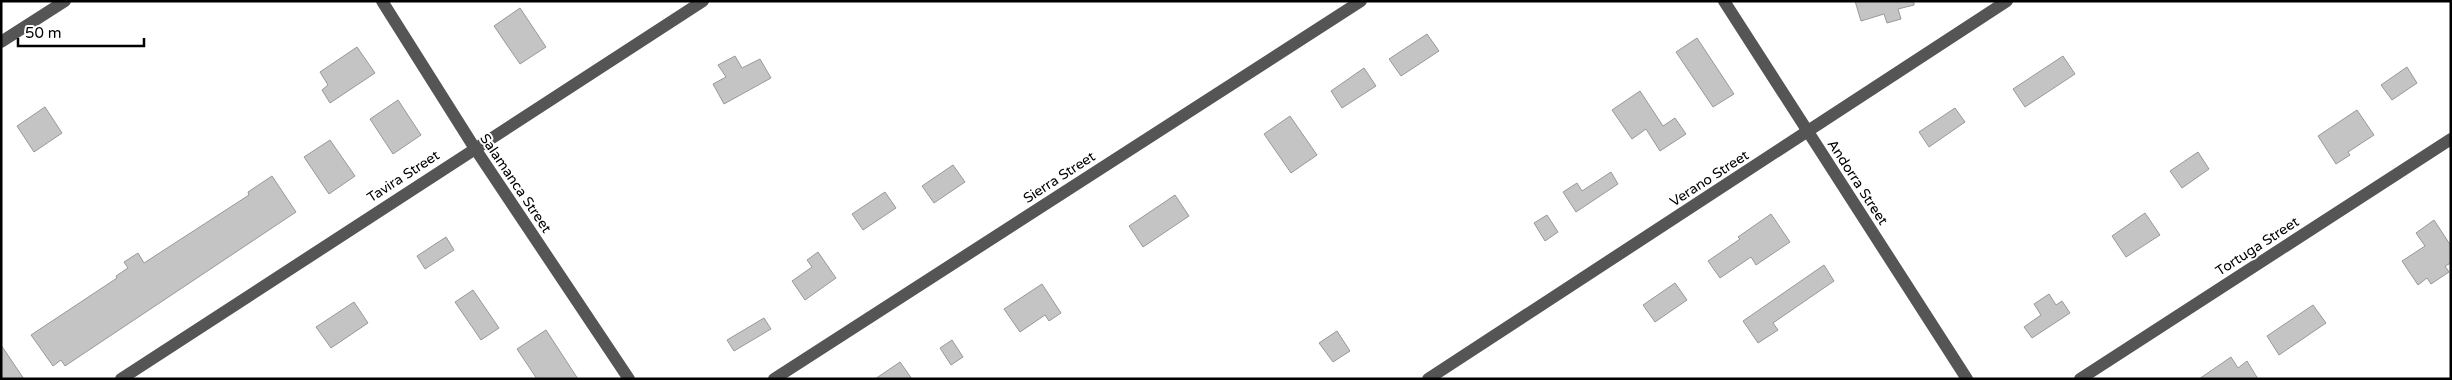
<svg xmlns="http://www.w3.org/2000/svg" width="2452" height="380" viewBox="0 0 2452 380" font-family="'Varela Round',sans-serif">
<rect width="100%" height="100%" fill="#fff"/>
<g fill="#c4c4c4" stroke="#999">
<path d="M 1855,1 L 1914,1 L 1914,5 L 1898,9 L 1901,19 L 1887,23 L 1884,14 L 1861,21 Z"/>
<path d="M 520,8 L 546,47 L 520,64 L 494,26 Z"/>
<path d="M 1427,34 L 1439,51 L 1401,76 L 1389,59 Z"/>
<path d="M 1697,38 L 1734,94 L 1713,107 L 1676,52 Z"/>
<path d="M 357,47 L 375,73 L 330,103 L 322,90 L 328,85 L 320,72 Z"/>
<path d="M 735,56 L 742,68 L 760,59 L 771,78 L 724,104 L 713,84 L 726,77 L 718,65 Z"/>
<path d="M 2063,56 L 2075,74 L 2025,107 L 2013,89 Z"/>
<path d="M 2407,67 L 2417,83 L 2392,100 L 2381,85 Z"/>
<path d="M 1364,68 L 1376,86 L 1342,108 L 1331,91 Z"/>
<path d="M 1640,91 L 1663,126 L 1675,118 L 1686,134 L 1660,151 L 1646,129 L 1632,139 L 1612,110 Z"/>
<path d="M 398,100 L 421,135 L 393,154 L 370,119 Z"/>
<path d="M 45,107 L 62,133 L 34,152 L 17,126 Z"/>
<path d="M 1955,108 L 1965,122 L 1929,147 L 1919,132 Z"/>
<path d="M 2357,110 L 2374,135 L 2348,152 L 2350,155 L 2336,164 L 2318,136 Z"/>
<path d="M 1290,116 L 1317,155 L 1291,173 L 1264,134 Z"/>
<path d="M 330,140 L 355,176 L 329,194 L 304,157 Z"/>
<path d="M 2198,152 L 2209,169 L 2182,188 L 2170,171 Z"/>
<path d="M 953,165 L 965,182 L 934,203 L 922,186 Z"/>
<path d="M 1611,172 L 1618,184 L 1576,212 L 1563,192 L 1577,183 L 1582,191 Z"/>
<path d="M 272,176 L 296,212 L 65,366 L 61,360 L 53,366 L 31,335 L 117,278 L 116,276 L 128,268 L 124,262 L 138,253 L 144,263 L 249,195 L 248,192 Z"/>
<path d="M 885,192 L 896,208 L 863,230 L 852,214 Z"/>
<path d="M 1175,195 L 1189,216 L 1143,247 L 1129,226 Z"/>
<path d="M 2145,213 L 2160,235 L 2126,257 L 2112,236 Z"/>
<path d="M 1771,214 L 1790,242 L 1756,265 L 1751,257 L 1720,278 L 1708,261 L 1740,239 L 1738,237 Z"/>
<path d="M 1547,215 L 1558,232 L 1545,241 L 1534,223 Z"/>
<path d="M 2434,220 L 2451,246 L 2451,263 L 2445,266 L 2449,272 L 2431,284 L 2427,278 L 2418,285 L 2402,261 L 2425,246 L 2416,233 Z"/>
<path d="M 446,237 L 454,250 L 425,269 L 417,256 Z"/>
<path d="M 818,252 L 836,278 L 805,300 L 792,281 L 812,267 L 807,260 Z"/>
<path d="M 1824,265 L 1834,281 L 1773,323 L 1778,330 L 1758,343 L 1743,321 Z"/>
<path d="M 1675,283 L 1687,300 L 1655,322 L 1643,305 Z"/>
<path d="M 1042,284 L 1061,313 L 1049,321 L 1045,315 L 1020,332 L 1004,309 Z"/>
<path d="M 473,290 L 499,328 L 481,340 L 455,302 Z"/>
<path d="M 2049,294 L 2056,305 L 2062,301 L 2070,313 L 2032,338 L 2024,327 L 2041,315 L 2034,304 Z"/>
<path d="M 354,302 L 368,323 L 331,348 L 316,327 Z"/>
<path d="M 2313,305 L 2326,323 L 2279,355 L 2267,336 Z"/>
<path d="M 764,318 L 771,329 L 734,351 L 727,340 Z"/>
<path d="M 546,330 L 578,379 L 537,379 L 517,349 Z"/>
<path d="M 1337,331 L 1350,351 L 1333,362 L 1319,343 Z"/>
<path d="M 952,340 L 963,357 L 951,365 L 940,348 Z"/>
<path d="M 1,345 L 24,379 L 1,379 Z"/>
<path d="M 2231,357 L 2238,368 L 2247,361 L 2258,379 L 2199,379 Z"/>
<path d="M 900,362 L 912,379 L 875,379 Z"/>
</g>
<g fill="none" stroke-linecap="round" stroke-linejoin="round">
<g stroke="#555" stroke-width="12">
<path d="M 382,1 L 474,147 L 629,379"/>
<path d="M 1724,1 L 1967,379"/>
<path d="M 1,42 L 65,1"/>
<path d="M 121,379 L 703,1"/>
<path d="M 774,379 L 1361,1"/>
<path d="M 1428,379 L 2007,1"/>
<path d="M 2080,379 L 2451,139"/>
</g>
</g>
<g text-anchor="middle" stroke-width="4" stroke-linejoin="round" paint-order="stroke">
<g font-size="14" fill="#000" stroke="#fff">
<text transform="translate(403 176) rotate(-33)" y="5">Tavira Street</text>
<text transform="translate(1059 177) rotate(-33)" y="5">Sierra Street</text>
<text transform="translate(1709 178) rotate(-33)" y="5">Verano Street</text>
<text transform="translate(1858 182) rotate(57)" y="5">Andorra Street</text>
<text transform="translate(516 183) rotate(56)" y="5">Salamanca Street</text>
<text transform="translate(2257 246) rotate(-33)" y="5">Tortuga Street</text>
</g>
</g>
<rect width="2452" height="380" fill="none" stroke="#000000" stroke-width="5"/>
<path d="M18 38v8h126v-8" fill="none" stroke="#000000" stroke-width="2.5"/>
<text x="25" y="38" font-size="15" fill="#000000" stroke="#ffffff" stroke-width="4" paint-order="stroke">50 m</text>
</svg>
